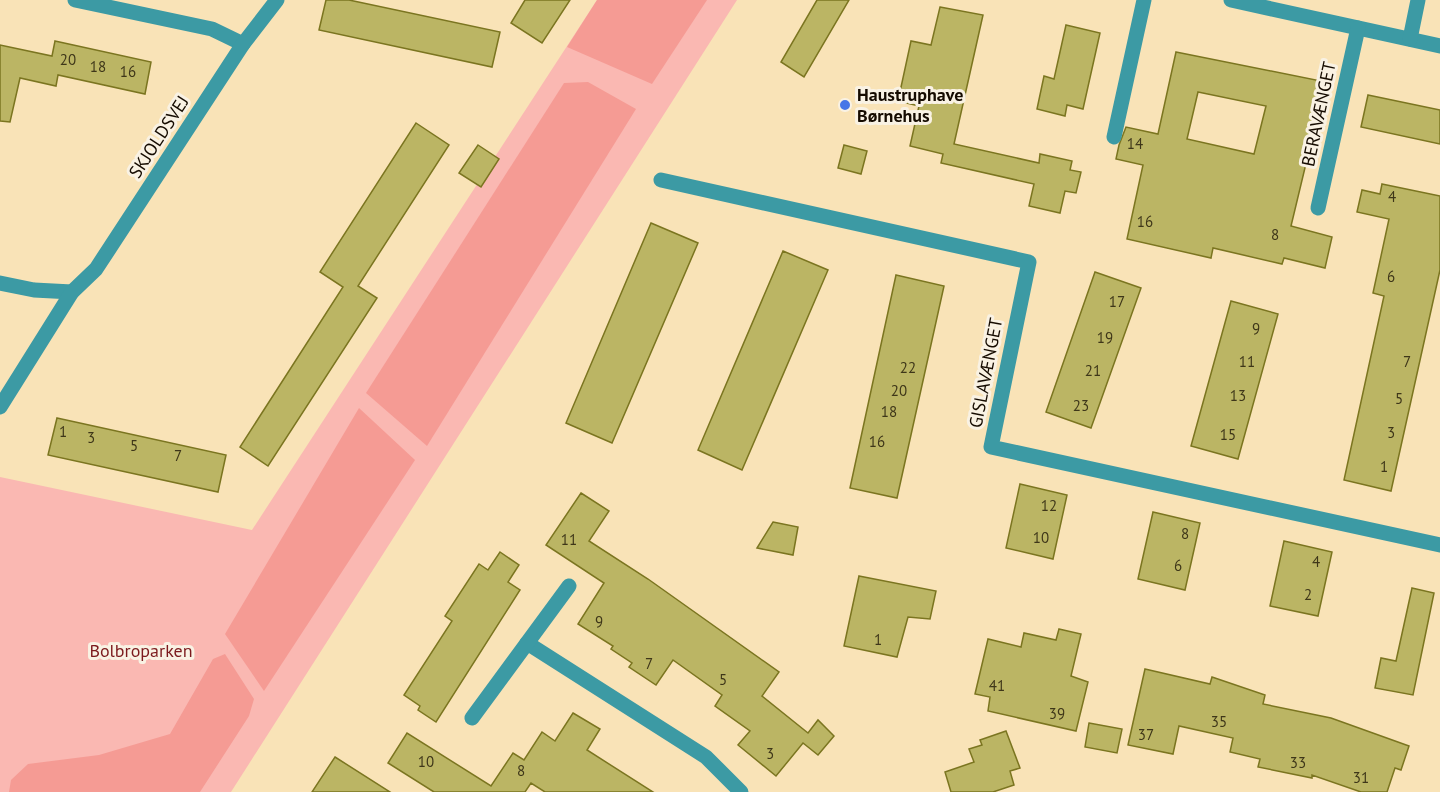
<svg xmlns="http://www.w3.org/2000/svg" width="1440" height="792" viewBox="0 0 1440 792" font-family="'PT Sans',sans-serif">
<rect width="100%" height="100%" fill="#f9e3b7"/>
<path fill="#fab8b2" d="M 597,0 L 737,0 L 231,792 L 0,792 L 0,477 L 252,530 Z"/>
<g fill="#f59b94">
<path d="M 597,0 L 707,0 L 652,84 L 567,47 Z"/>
<path d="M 588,82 L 636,109 L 427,446 L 366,393 L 564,83 Z"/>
<path d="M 359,408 L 415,460 L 264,691 L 225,634 Z"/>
<path d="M 225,654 L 254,699 L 249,716 L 200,792 L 9,792 L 11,780 L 28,764 L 99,755 L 170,734 L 213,659 Z"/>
</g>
<g fill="#bbb564" stroke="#7b7520" stroke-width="1.5" fill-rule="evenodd">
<path d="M 326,0 L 349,0 L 500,32 L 492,67 L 319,30 Z"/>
<path d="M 525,0 L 570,0 L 542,43 L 511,23 Z"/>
<path d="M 817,0 L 849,0 L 804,77 L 781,62 Z"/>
<path d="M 940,7 L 983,15 L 954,144 L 1039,163 L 1040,154 L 1072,161 L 1070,170 L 1081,172 L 1076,193 L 1065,191 L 1060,213 L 1029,206 L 1034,184 L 941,163 L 943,154 L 910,146 L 919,106 L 898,101 L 911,41 L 931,45 Z"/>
<path d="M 1066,25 L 1100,33 L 1083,109 L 1067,105 L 1065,116 L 1037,109 L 1044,76 L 1054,79 Z"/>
<path d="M 55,41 L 151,62 L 145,94 L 58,75 L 56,86 L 20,78 L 10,122 L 0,121 L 0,45 L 52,56 Z"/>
<path d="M 1176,52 L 1321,81 L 1318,95 L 1322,97 L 1291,226 L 1332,237 L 1325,268 L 1284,258 L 1282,264 L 1213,248 L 1211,258 L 1127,239 L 1143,165 L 1116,159 L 1119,145 L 1126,127 L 1158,134 ZM 1198,92 L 1266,106 L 1254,154 L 1187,139 Z"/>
<path d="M 1368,95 L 1440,110 L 1440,144 L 1361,127 Z"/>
<path d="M 416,123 L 449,145 L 358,286 L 377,298 L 268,466 L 240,447 L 343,287 L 320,272 Z"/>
<path d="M 478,145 L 499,159 L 481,187 L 459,173 Z"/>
<path d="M 844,145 L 867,151 L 861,174 L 838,168 Z"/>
<path d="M 1382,184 L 1440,196 L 1440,270 L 1391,491 L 1344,480 L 1384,296 L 1373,293 L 1389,219 L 1357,212 L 1362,190 L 1380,194 Z"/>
<path d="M 651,223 L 698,243 L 612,443 L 566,423 Z"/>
<path d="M 783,251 L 828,270 L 742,470 L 698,450 Z"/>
<path d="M 1095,272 L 1141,288 L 1091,428 L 1046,412 Z"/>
<path d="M 896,275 L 944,286 L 897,498 L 850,488 Z"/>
<path d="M 1231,301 L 1278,314 L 1238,459 L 1191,446 Z"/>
<path d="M 57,418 L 226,455 L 218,492 L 48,455 Z"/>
<path d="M 1020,484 L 1067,495 L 1053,559 L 1006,548 Z"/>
<path d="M 581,493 L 609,511 L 589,541 L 648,579 L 779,672 L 762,696 L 808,733 L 818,720 L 834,736 L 818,755 L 803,743 L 776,776 L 738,745 L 750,731 L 715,706 L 722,695 L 673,660 L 656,685 L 629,667 L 632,663 L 611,649 L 613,646 L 578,624 L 604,583 L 546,545 Z"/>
<path d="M 1153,512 L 1200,523 L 1185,590 L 1138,579 Z"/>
<path d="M 773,522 L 798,527 L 793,555 L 757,548 Z"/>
<path d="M 1284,541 L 1332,552 L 1318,616 L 1270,606 Z"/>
<path d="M 500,552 L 519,565 L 508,582 L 520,590 L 436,722 L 418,710 L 420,706 L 404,695 L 452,621 L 445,616 L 479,564 L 488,570 Z"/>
<path d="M 859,576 L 936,591 L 930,619 L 908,617 L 897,657 L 844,646 Z"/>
<path d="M 1412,588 L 1434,593 L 1413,695 L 1375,688 L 1381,658 L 1396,661 Z"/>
<path d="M 1059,629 L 1081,634 L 1071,676 L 1088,682 L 1076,731 L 988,711 L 990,697 L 975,694 L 988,639 L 1021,647 L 1024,633 L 1056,640 Z"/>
<path d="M 1145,669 L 1210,684 L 1212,677 L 1265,695 L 1263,704 L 1331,718 L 1409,746 L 1401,770 L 1395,768 L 1387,792 L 1361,792 L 1312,775 L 1312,778 L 1258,767 L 1260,759 L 1230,752 L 1233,738 L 1179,726 L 1173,754 L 1128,745 Z"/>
<path d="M 573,713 L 600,729 L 587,750 L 653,792 L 545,792 L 531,783 L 525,792 L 434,792 L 388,763 L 407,733 L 491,786 L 513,753 L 524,760 L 542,732 L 555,741 Z"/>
<path d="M 1089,723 L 1122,729 L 1117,753 L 1085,747 Z"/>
<path d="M 1006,731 L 1020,768 L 1010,771 L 1014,785 L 993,792 L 951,792 L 945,772 L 974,762 L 969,749 L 982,745 L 980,740 Z"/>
<path d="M 335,757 L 390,792 L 312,792 Z"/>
</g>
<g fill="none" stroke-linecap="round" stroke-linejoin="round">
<g stroke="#3c9aa4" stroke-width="15">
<path d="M 75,0 L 212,29 L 243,44"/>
<path d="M 1231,0 L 1440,46"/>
<path d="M 1410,39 L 1418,0"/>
<path d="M 1114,137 L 1144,0"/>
<path d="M 661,180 L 1029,262 L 991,447 L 1440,545"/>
<path d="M 1318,208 L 1358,28"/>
<path d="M 0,283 L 34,290 L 72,292"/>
<path d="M 0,407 L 72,292 L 96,269 L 243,44 L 277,0"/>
<path d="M 527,643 L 706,757 L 741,792"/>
<path d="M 472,718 L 569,586"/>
</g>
</g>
<circle fill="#4776e7" stroke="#f9f2e4" stroke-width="2" cx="845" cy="105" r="6"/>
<g text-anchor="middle" stroke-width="6" stroke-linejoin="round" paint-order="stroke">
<g font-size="15" fill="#3e3619">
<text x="68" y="65">20</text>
<text x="98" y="72">18</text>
<text x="128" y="77">16</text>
<text x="1135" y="149">14</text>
<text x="1392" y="202">4</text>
<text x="1145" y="227">16</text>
<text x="1275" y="240">8</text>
<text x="1391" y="282">6</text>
<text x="1117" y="307">17</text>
<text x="1256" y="334">9</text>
<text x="1105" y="343">19</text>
<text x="1247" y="367">11</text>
<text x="1407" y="367">7</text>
<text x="908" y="373">22</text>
<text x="1093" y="376">21</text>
<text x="899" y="396">20</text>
<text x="1238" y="401">13</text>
<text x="1399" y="404">5</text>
<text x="1081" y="411">23</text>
<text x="889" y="417">18</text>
<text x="63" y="437">1</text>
<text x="1391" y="438">3</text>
<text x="1228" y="440">15</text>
<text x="91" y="443">3</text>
<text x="877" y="447">16</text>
<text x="134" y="451">5</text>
<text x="178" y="461">7</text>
<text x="1384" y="472">1</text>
<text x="1049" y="511">12</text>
<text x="1185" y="539">8</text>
<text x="1041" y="543">10</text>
<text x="569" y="545">11</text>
<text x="1316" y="567">4</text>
<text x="1178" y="571">6</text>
<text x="1308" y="600">2</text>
<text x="599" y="627">9</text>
<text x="878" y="645">1</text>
<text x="649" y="669">7</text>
<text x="723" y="685">5</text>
<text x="997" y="691">41</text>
<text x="1057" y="719">39</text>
<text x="1219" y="727">35</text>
<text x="1146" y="740">37</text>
<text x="770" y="759">3</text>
<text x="426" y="767">10</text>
<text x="1298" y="768">33</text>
<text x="521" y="776">8</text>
<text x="1361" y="783">31</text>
</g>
<g font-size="18" font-weight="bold" fill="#150b00" stroke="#f9f2e4" text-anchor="start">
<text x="857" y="101">Haustruphave<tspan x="857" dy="21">Børnehus</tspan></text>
</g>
<g font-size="18" fill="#150b00" stroke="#f9f2e4">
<text transform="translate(1319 114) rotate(-78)" y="6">BERAVÆNGET</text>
<text transform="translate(159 137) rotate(-57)" y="6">SKJOLDSVEJ</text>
<text transform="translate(986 373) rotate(-79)" y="6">GISLAVÆNGET</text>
</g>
<g font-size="18" fill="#7c1a1d" stroke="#f9f2e4">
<text x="141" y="657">Bolbroparken</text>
</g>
</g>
</svg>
